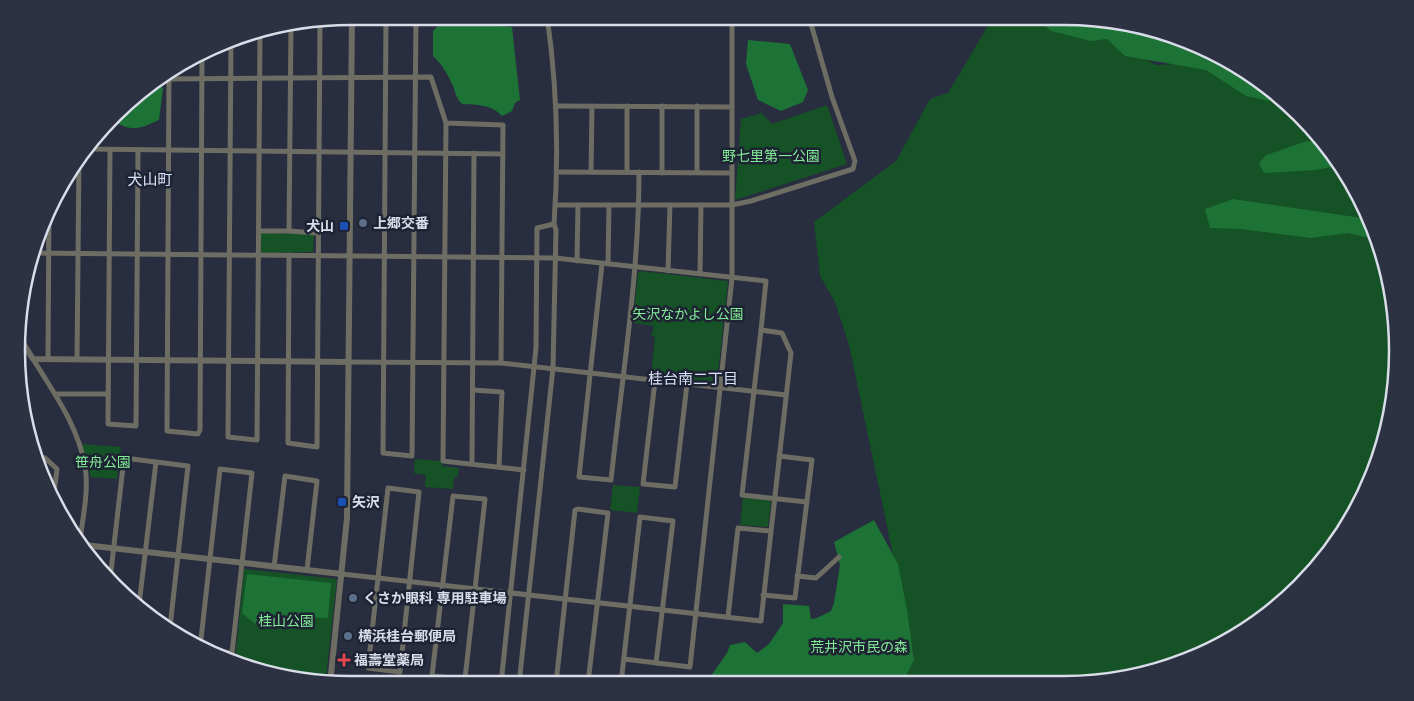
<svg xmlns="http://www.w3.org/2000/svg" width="1414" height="701" viewBox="0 0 1414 701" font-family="Roboto,'Noto Sans JP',sans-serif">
<rect width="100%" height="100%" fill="#282d3f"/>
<g fill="#155225">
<path d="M 1004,17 L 1030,17 L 1093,34 L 1127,48 L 1156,65 L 1215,62 L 1267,85 L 1315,130 L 1353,183 L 1380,243 L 1395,307 L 1397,372 L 1386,437 L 1363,498 L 1315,571 L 1249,628 L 1191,659 L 1107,682 L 900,682 L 914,655 L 849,345 L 835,302 L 820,276 L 814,222 L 896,161 L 930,99 L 948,93 L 989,24 Z"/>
<path d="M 827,105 L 847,164 L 735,200 L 741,119 L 762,113 L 772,124 Z"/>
<path d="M 261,233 L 313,234 L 314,235 L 313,252 L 261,253 Z"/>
<path d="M 640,271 L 728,281 L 717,383 L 651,375 L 655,337 L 651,336 L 654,326 L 633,323 L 638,273 Z"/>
<path d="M 81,444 L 121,447 L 117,479 L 91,477 Z"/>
<path d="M 415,459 L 442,461 L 442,466 L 459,468 L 458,477 L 454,477 L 453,489 L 425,487 L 426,475 L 414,473 Z"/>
<path d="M 613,485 L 640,487 L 637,513 L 610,510 Z"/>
<path d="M 743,497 L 771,501 L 768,527 L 740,525 Z"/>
<path d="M 244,569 L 337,579 L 326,677 L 252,669 L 235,662 Z"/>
<path d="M 398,674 L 430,678 L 429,684 L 397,684 Z"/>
</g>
<g fill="#1d7235">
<path d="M 1036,17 C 1052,17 1070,16 1086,17 C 1161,24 1233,53 1288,105 L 1246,96 L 1206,70 L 1125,56 L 1107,39 L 1091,41 L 1051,31 Z"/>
<path d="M 481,20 L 496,20 L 499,26 L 512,27 L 520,100 L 515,103 L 512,111 L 502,116 C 491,104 477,105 462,104 C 456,98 456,94 453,86 C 448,75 442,64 433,56 L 433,31 L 441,23 L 477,23 Z"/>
<path d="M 748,40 L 790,44 L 808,90 L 803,102 L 781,111 L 758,100 L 746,64 Z"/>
<path d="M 154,81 L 163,88 L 159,120 C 139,129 133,132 113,121 L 147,86 Z"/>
<path d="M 1307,141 L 1325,145 L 1340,165 L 1316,170 L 1264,173 L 1259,163 L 1266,155 Z"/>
<path d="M 1233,199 L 1369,219 L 1378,240 L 1348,233 L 1311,238 L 1240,229 L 1210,228 L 1205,209 Z"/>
<path d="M 874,520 L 898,564 L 907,610 L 914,660 L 903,682 L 706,683 L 727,653 L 730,645 L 745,642 L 757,653 L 769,644 L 783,623 L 783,604 L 809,606 L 811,619 L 817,618 L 831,611 L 834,603 L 840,565 L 834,542 Z"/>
<path d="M 247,574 L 331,583 L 328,618 L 299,617 L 292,622 L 257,625 L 242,613 Z"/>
</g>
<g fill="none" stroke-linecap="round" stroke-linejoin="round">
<g stroke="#6d6d63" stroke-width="5">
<path d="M 386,16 L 383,453 L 412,456 L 416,16"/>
<path d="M 732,21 L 810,20"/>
<path d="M 231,40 L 228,437 L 257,440 L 260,31"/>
<path d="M 169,73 L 167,431 L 198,434 L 200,430 L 202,56"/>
<path d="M 169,79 L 431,77 L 446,123 L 503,125 L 501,363"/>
<path d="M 556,106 L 732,107"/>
<path d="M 697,106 L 697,172"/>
<path d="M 446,123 L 443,461 L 524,470"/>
<path d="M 87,149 L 503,154"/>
<path d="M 110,150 L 108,424 L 136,426 L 138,150"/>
<path d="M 557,172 L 732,173"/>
<path d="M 591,172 L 592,106"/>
<path d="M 627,172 L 627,106"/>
<path d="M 662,173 L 662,106"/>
<path d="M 556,205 L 732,205 L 751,201 L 853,169 L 855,161 L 832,97 L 809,17"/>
<path d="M 259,231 L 289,231 L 291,26"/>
<path d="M 289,231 L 317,233"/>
<path d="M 33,253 L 555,258 L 766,281 L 761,330 L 782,333 L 791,353 L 761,621 L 342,574"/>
<path d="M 289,255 L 288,443 L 317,447 L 320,21"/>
<path d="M 577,261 L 578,205"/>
<path d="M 602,264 L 579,477 L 611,480 C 622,378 639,275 639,172"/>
<path d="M 608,264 L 609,205"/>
<path d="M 668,271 L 670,205"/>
<path d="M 700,274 L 701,205"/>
<path d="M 761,330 L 742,495 L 807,502"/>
<path d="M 33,359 C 54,393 78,426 85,466 C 89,490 83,516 80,540"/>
<path d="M 48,359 L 49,208"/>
<path d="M 77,359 L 79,158"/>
<path d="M 349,362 L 501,363 L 786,395"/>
<path d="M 655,381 L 643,484 L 675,487 L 687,384"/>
<path d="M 473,390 L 502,392 L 499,467"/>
<path d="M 55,394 L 108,394"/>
<path d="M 38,457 L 45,458 L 57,469 L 53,501"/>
<path d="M 472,464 L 474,153"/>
<path d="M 388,488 L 419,492 L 400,672 L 368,668 Z"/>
<path d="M 453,496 L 485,499 L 465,679 L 432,676 Z"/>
<path d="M 274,567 L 285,476 L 317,481 L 307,570"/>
<path d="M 797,576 L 816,578 L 839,557"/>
<path d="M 110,580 L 124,458 L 188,466 L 170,627"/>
<path d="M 763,595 L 795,598 L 812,460 L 779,456"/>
<path d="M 139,605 L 156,462"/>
<path d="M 728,617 L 738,528 L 770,531"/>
<path d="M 200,648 L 220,469 L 252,473 L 232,653 L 202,649"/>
<path d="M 624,659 L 690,667 L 732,278 L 732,17"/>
<path d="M 556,683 L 575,510 L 578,509 L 608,513 L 588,683"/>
<path d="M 621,683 L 640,517 L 673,521 L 656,663"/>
<path d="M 501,684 L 536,348 L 537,228 L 554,224"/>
<path d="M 519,684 L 553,368 L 556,230 L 554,224 C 559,155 557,85 547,16"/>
</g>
<g stroke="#6d6d63" stroke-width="6">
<path d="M 21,340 L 33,359 L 349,362"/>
<path d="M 84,545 L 342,574"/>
<path d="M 330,684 L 347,518 L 352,16"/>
</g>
</g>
<g fill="#5c6f8a" stroke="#1e2334" stroke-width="2">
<circle cx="363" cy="223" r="5"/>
<circle cx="353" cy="598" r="5"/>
<circle cx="348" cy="636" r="5"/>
</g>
<g fill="#1a4fb4" stroke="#1e2334" stroke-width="2">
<rect x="339" y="221" width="10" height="10" rx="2.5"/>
<rect x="337" y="497" width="10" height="10" rx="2.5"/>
</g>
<path fill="#e0444e" stroke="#1e2334" stroke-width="2" d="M341.5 652.5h5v5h5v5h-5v5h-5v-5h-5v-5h5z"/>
<g text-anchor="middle" stroke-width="5" stroke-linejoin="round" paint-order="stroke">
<g font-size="14" fill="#83ec96" stroke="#1e2334">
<text x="771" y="161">野七里第一公園</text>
<text x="688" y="319">矢沢なかよし公園</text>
<text x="103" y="467">笹舟公園</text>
<text x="286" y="626">桂山公園</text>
<text x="859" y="652">荒井沢市民の森</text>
</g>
<g font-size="14" font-weight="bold" fill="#d9dde9" stroke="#1e2334" text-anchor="start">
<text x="373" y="228">上郷交番</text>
<text x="334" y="231" text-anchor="end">犬山</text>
<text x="352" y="507">矢沢</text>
<text x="363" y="603">くさか眼科 専用駐車場</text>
<text x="358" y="641">横浜桂台郵便局</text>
<text x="354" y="665">福壽堂薬局</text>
</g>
<g font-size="15" fill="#d9e1f8" stroke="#1e2334">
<text x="150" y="185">犬山町</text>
<text x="693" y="384">桂台南二丁目</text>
</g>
</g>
<path d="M0 0H1414V701H0ZM350 25H1064A325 325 0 0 1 1389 350V351A325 325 0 0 1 1064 676H350A325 325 0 0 1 25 351V350A325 325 0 0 1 350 25Z" fill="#2d3242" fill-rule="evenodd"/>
<path fill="none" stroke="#d9dde9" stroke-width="2.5" d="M350 25H1064A325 325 0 0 1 1389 350V351A325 325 0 0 1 1064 676H350A325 325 0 0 1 25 351V350A325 325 0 0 1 350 25Z"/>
</svg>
